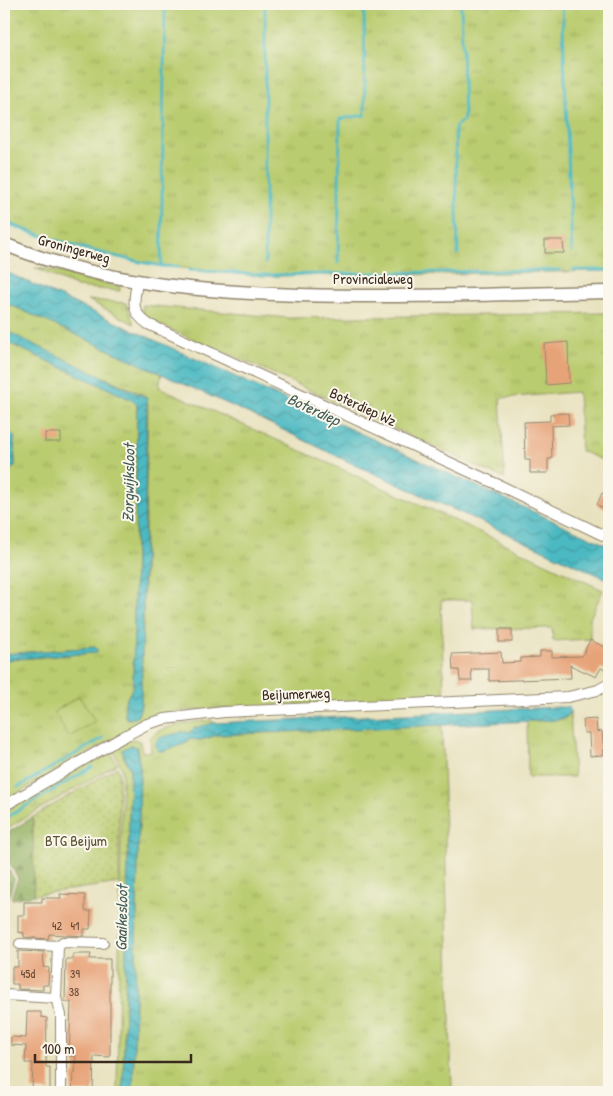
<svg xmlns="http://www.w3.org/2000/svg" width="613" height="1096" viewBox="0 0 613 1096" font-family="'Patrick Hand',sans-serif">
<defs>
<pattern id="grass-tufts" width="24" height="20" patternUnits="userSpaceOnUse" patternTransform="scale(1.25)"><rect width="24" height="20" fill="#bacc6f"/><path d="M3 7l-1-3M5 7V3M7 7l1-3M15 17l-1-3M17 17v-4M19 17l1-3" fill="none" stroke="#a1af60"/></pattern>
<pattern id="forest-firs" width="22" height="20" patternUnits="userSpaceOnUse" patternTransform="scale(1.25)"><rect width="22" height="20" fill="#93b062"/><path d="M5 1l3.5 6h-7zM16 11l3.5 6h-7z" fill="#798f50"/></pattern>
<pattern id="park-dots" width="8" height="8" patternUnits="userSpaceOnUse" patternTransform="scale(1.25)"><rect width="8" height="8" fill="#bacc6f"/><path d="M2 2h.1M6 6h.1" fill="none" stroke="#a1af60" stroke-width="1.8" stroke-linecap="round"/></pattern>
<pattern id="water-waves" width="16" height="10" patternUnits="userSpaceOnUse" patternTransform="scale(1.25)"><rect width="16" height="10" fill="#4bb9c2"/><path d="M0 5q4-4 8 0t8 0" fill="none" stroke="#40979d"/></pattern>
</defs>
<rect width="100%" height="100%" fill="#fbf7ec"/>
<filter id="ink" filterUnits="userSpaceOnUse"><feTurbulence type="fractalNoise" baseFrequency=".02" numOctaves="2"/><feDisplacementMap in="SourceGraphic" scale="10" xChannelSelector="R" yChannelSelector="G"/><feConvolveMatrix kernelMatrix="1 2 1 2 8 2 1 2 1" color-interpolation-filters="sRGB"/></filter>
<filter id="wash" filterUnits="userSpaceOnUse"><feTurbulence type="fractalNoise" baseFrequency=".0096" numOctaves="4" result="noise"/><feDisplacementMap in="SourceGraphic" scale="20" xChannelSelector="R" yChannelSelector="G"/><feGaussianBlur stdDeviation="1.12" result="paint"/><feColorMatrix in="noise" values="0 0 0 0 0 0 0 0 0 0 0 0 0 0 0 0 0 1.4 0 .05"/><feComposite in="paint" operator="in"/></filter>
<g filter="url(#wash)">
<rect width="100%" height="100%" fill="#e8e2bf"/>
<g fill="url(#grass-tufts)" stroke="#7a7b46">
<path d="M 4,4 L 609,4 L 609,271 L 339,276 C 313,273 288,277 263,276 C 173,270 87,256 4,222 Z"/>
<path d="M 35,268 L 46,269 L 120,287 L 120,291 L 77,287 Z"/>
<path d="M 88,300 L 126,303 L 134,324 Z"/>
<path d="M 4,302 L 162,374 L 159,387 L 439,513 L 603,590 L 590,618 L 590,639 L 553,641 L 552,628 L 474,629 L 472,600 L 441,600 L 444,696 L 181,711 L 152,717 L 4,801 L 4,660 L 93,653 L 95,647 L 4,654 L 4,475 L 15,466 L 14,436 L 4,426 L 4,341 L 113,391 L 134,401 L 137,405 L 133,687 L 125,702 L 126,717 L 138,716 L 141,705 L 148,404 L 144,395 L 41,349 L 4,330 Z"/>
<path d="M 143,305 L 289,318 L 609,313 L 609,463 L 581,451 L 578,392 L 500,398 L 505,479 L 252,364 L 150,321 L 142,311 Z"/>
<path d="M 570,711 L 574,777 L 528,777 L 527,721 L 557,720 L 569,715 Z"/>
<path d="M 212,720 L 214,723 C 204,725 193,734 184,733 L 163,751 L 187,743 L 188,739 L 201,740 L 217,735 L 442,724 L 452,1092 L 133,1092 L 140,769 L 137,747 L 123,755 L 130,770 L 123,1092 L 117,1092 L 122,774 L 122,769 L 113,750 L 113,747 L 132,739 L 140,741 L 142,752 L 151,752 L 150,738 C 161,724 196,722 212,720 Z"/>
<path d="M 107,751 L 110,752 L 117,764 L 4,830 L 4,812 Z"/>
</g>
<g fill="url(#forest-firs)" stroke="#676d40">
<path d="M 33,817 L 34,895 L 12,899 L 12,895 L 18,878 L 4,853 L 4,835 Z"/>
<path d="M 4,862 L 14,879 L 8,899 L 4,896 Z"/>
</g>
<path fill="url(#park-dots)" stroke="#7a7b46" d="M 117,767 L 119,771 L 119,883 L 34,895 L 33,817 Z"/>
<path fill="#bacc6f" stroke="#7a7b46" d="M 79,696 L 95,721 L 69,737 L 54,712 Z"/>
<g fill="url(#water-waves)" stroke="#437270">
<path d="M 4,271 L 185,354 L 609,546 L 609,580 L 351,463 L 254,416 L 4,302 Z"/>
<path d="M 4,330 L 147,398 L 141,705 L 139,713 L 135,718 L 129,719 L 125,717 L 125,702 L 133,687 L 137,405 L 134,401 L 113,391 L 4,341 Z"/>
<path d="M 4,426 L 14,436 L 15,466 L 4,475 Z"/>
<path d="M 95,647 L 98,651 L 93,653 L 4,660 L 4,654 Z"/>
<path d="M 557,707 L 569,707 L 570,711 L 567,717 L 557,720 L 217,735 L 201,740 L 188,739 L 187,743 L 163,751 L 158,751 L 155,745 L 158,738 L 183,732 L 189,733 L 194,728 L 214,723 Z"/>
<path d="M 131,745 L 137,747 L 140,769 L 133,1092 L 123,1092 L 130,770 L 122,750 Z"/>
</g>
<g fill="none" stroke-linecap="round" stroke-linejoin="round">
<g stroke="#4bb9c2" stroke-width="3">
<path d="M 165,4 L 161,266 L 179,267"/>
<path d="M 265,4 L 265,263"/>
<path d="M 562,4 L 572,252"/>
<path d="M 4,222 C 55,242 106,256 161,266"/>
<path d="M 458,254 L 455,127 L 464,119 L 461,4"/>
<path d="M 338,263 L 340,119 L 365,115 L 364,4"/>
<path d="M 189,270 L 266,275 L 560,270"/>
<path d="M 573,270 L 609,270"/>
<path d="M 18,787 L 103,738"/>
<path d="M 4,819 L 92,767"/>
</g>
</g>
<g id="blocks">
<g fill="#e7a378">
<path d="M 545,240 L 563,240 L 564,253 L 545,253 Z"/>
<path d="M 568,342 L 569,383 L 546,385 L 544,344 Z"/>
<path d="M 568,413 L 569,425 L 551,426 L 552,459 L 548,459 L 548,473 L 530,473 L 530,460 L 525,460 L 524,422 L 550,421 L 550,414 Z"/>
<rect x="45" y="433" width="16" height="9"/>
<path d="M 602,493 L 609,496 L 609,511 L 597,505 Z"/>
<rect x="499" y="629" width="13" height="13"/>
<path d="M 590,640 L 609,649 L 609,663 L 606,670 L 601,668 L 596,677 L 570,665 L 571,678 L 489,681 L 489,669 L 473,669 L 471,670 L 472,681 L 460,681 L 459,670 L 453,670 L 452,654 L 501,652 L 502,663 L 521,662 L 521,658 L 540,657 L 540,651 L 552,651 L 552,657 L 582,656 Z"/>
<path d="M 596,719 L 597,732 L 602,731 L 604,755 L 590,756 L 589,733 L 584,733 L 583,720 Z"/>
<path d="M 60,894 L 85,895 L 85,911 L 91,911 L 90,929 L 84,929 L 84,936 L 49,934 L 48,939 L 24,937 L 24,933 L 18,932 L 18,915 L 24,915 L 24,902 L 42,902 L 42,898 L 61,898 Z"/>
<path d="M 18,951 L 44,952 L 43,967 L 49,968 L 48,985 L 43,985 L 43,990 L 18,989 L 18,984 L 12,984 L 12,967 L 18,967 Z"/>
<path d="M 73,954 L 91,954 L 90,959 L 110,959 L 110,1057 L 94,1056 L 93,1092 L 72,1092 L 73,1073 L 75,1073 L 76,1056 L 69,1056 L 71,1002 L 65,1002 L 66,959 L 73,959 Z"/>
<path d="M 27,1012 L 41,1012 L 41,1017 L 47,1018 L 46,1067 L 50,1067 L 50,1091 L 32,1090 L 33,1063 L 25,1063 L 26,1046 L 11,1045 L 11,1037 L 26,1038 Z"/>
</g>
</g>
</g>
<g filter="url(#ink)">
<use href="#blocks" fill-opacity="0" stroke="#92866e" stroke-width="1"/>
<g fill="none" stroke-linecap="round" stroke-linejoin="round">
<g stroke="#92866e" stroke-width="12">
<g id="minor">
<path d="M 137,282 C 134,302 130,311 148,324 L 503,487 L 609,538"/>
<path d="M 4,806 L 123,737 L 147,724 L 165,719 L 224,712 L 568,697 L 598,690 L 609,684"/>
<path d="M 20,944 L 58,946 L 63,942 L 103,943"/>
<path d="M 58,946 L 56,998 L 61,1015 L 61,1092"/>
<path d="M 4,995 L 56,998"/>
</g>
</g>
<g stroke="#92866e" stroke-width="15">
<path id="major" d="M 4,244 C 98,283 199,292 300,295 C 403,298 506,294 609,292"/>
</g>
<use href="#minor" stroke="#fff" stroke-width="10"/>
<use href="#major" stroke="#fff" stroke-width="12"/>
</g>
</g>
<g text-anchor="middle" stroke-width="4" stroke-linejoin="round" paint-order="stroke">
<g font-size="12" fill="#664834">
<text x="57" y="930">42</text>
<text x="75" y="930">41</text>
<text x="28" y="978">45d</text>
<text x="75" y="978">39</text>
<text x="74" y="996">38</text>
</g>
<g font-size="15" fill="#3b2a1e" stroke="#fbf7ec">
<text transform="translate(74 249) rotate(15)" y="5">Groningerweg</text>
<text x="373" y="284">Provincialeweg</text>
<text transform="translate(363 407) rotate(25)" y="5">Boterdiep Wz</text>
<text transform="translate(296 694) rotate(-2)" y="5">Beijumerweg</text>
</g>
<g font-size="15" fill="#5b5232" stroke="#fbf7ec">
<text x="76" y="846">BTG Beijum</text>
</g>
<g font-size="16" font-style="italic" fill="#415c57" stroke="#fbf7ec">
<text transform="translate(314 409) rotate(25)" y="6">Boterdiep</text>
<text transform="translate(128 483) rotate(-89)" y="6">Zorgwijksloot</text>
<text transform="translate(121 918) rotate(-89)" y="6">Gaaikesloot</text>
</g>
</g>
<rect width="613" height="1096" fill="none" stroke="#fbf7ec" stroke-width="20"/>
<path d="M35 1054v8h156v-8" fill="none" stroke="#3b2a1e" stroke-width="2.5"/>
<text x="42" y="1054" font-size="15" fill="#3b2a1e" stroke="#fbf7ec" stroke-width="4" paint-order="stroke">100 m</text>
</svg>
